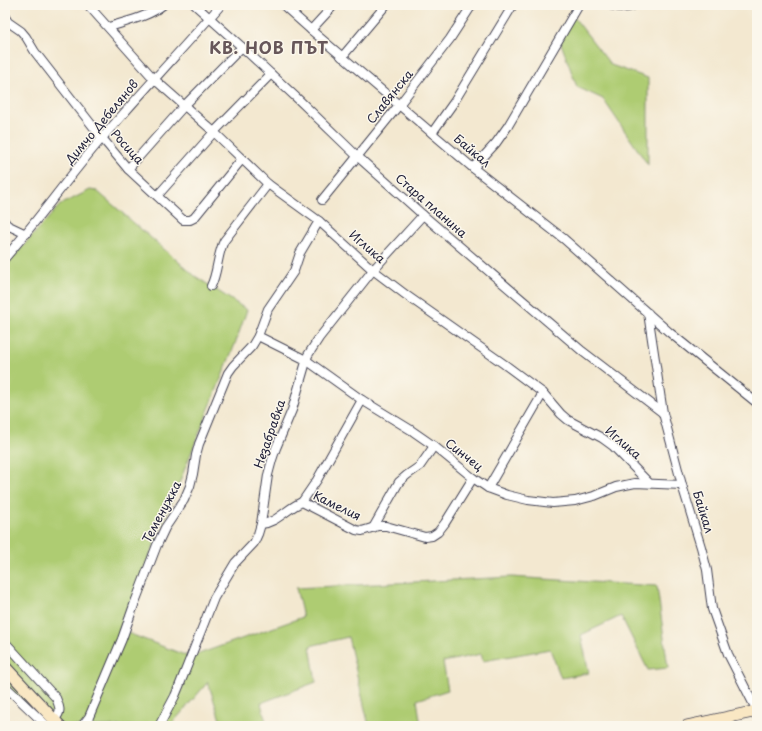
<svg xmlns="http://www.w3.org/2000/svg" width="762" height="731" viewBox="0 0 762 731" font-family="'Playpen Sans',sans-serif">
<rect width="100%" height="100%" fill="#fbf7ec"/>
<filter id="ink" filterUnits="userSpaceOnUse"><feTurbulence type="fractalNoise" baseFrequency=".025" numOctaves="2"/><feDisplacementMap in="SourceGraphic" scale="8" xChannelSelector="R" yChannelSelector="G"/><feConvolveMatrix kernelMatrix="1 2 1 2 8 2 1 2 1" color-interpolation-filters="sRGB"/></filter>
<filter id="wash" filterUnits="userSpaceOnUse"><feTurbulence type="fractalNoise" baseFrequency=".012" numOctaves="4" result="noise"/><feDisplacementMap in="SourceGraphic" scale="16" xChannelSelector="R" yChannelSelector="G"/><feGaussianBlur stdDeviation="0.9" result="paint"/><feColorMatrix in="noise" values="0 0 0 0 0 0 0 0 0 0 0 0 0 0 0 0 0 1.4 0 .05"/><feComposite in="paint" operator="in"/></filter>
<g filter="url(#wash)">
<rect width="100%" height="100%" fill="#f3e8d0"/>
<g fill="#aecc72" stroke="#687756">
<path d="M 573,16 L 611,65 L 648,78 L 648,165 L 603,99 L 577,87 L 559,38 Z"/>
<path d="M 90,190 L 97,191 L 195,276 L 247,310 L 235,344 L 120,630 L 190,657 L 303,617 L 296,588 L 511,577 L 657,586 L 668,668 L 648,670 L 621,616 L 581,635 L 589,673 L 561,678 L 550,649 L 483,661 L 481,654 L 443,662 L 448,690 L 417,700 L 421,726 L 369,726 L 348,637 L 310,646 L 316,682 L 261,703 L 267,726 L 222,726 L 208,682 L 170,726 L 47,726 L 5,686 L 5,266 L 60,205 Z"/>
</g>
</g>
<g filter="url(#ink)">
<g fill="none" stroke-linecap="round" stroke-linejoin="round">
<g stroke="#414051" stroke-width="10">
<g id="street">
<path d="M 88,5 L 154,79 L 214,132 L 268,184 L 319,221 L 373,270 L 406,295 L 504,364 L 543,393 L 561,414 L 568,420 L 602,438 L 613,446 L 649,483"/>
<path d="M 195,5 L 242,47 L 299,100 L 357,156 L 423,215 L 582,351 L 663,413"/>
<path d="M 283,5 L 311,30 L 473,168 L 564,239 L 669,332 L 757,403"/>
<path d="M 610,5 C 619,7 626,9 635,5"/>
<path d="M 5,17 L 8,22 L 21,31 L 26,37 L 35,52 L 56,79 L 102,138 L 128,169 L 183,220 L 190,220 L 194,218 L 242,159"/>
<path d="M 109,27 C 127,21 148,17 163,5"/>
<path d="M 311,30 L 334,5"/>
<path d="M 342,57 L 386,5"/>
<path d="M 432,133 L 454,102 L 513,5"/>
<path d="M 473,168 L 496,143 L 508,126 L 579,5"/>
<path d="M 128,169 L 184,106 L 242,47"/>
<path d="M 158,195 L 214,132 L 271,74"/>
<path d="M 322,200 L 399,105 L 450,39 L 472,5"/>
<path d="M 5,222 L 7,225 L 26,234"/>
<path d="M 5,258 C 39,219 69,176 103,137 C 142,92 182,49 221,5"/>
<path d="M 211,286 C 218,272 217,255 224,241 L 268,184"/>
<path d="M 648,313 L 663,413 L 682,485 L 701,547 L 707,570 L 712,609 L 728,654 L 757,711"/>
<path d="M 258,336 L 306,360 L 362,400 L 411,430 L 434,446 L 473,478 L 488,488 L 507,495 L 528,500 L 553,503 L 575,501 L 594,496 L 616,487 L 635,483 L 682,485"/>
<path d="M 488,488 L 543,393"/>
<path d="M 302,502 L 317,480 L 362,400"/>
<path d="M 261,524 C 277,523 287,508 302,502 L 356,530 L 362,531 L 378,526 L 386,526 L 425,537 L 432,536 L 438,532 L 445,523 L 473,478"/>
<path d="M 373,528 L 399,482 L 407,475 L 420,466 L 434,446"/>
<path d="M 5,642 L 56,698 C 60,708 62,712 54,720"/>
<path d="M 5,686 L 47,726"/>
<path d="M 82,726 L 89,717 L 122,639 L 134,605 L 157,545 L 165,528 L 184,500 L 190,486 L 193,474 L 196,455 L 199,444 L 228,373 L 233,366 L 252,346 L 258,336 L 268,309 L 294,271 L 300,253 L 319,221"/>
<path d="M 159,726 L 175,696 L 180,684 L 214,598 L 235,563 L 254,543 L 258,534 L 261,524 L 268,475 L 272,460 L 276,448 L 292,410 L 308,355 L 319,338 L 373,270 L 423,215"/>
</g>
</g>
<g stroke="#414051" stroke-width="13">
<g id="secondary">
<path d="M 5,667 L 60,726"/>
<path d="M 687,726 L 757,711"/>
</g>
</g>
<use href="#street" stroke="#fff" stroke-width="8"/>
<use href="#secondary" stroke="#f9e7c3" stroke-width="11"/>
</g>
</g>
<g text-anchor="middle" stroke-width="3" stroke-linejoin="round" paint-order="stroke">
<g font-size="12" fill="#22223b" stroke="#fbf7ec">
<text transform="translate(390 97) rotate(-51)" y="4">Славянска</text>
<text transform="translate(102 122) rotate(-50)" y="4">Димчо Дебелянов</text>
<text transform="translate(127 147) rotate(48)" y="4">Росица</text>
<text transform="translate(472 151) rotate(40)" y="4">Байкал</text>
<text transform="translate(431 206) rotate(41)" y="4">Стара планина</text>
<text transform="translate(367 247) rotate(41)" y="4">Иглика</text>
<text transform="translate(270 434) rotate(-71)" y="4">Незабравка</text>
<text transform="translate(623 443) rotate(41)" y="4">Иглика</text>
<text transform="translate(464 455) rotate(38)" y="4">Синчец</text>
<text transform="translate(337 506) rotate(26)" y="4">Камелия</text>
<text transform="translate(162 512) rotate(-62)" y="4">Теменужка</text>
<text transform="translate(703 512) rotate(73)" y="4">Байкал</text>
</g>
<g font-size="16" font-weight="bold" letter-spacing="1" fill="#67575a" stroke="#fbf7ec">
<text x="269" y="54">КВ. НОВ ПЪТ</text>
</g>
</g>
<rect width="762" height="731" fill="none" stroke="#fbf7ec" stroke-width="20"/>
</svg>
